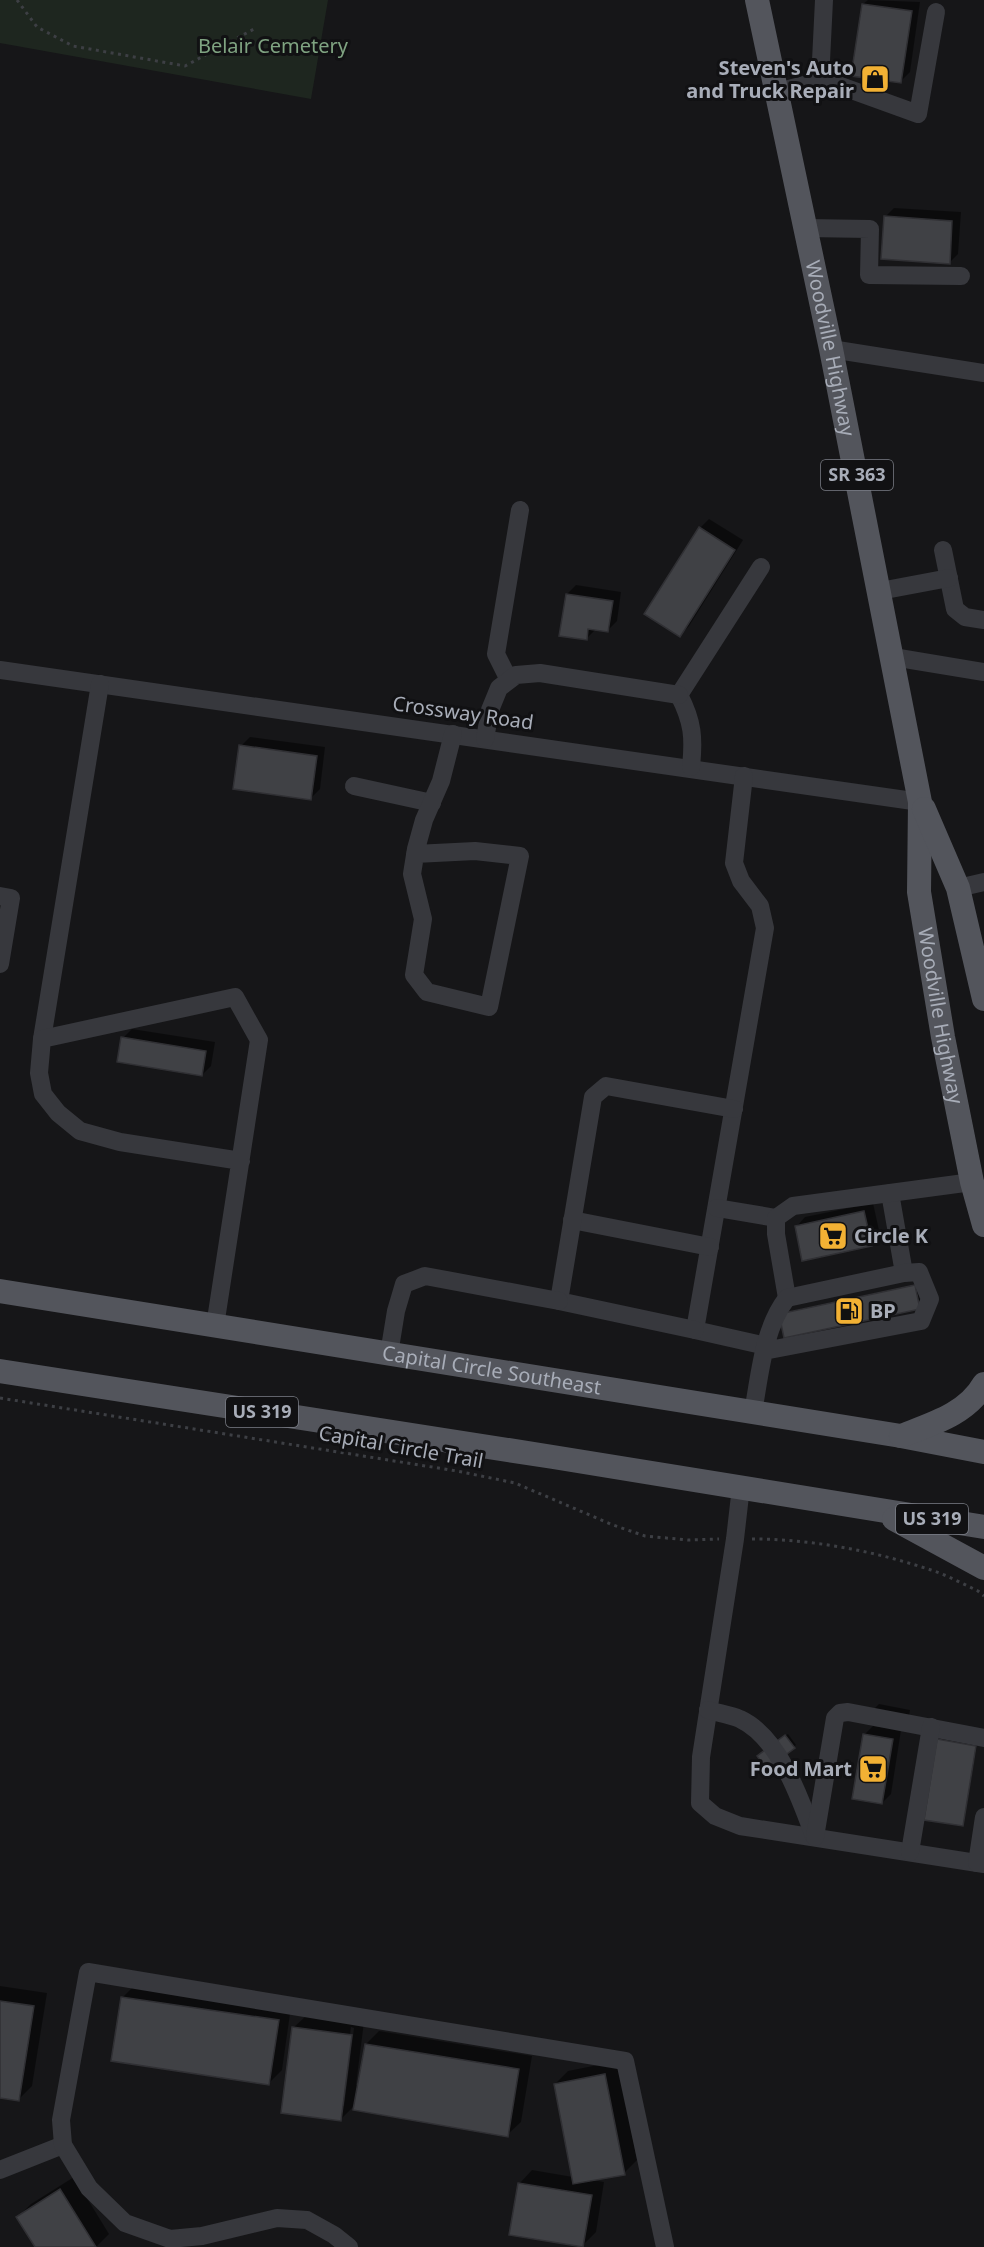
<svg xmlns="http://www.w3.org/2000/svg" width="984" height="2247" viewBox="0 0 984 2247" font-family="'Noto Sans',sans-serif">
<rect width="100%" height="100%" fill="#161618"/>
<path fill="#1e261f" d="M 0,0 L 328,0 L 311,99 L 0,43 Z"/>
<g fill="#0007" fill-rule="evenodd">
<path d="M 868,0 L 920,2 L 910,72 L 901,81 L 863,4 Z"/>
<path d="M 894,208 L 961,212 L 958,254 L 949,263 L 885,217 Z"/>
<path d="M 709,519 L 743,540 L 689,626 L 680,635 L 646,613 L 700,528 Z"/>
<path d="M 576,585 L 621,592 L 617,621 L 608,630 L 595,630 L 586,639 L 567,594 Z"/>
<path d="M 250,737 L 325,747 L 320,789 L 311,798 L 241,746 Z"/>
<path d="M 132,1029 L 215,1042 L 211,1066 L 202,1075 L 123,1038 Z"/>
<path d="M 873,1203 L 880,1235 L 871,1245 L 796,1227 L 805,1217 Z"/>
<path d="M 916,1284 L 921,1305 L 782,1313 Z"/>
<path d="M 879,1704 L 910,1710 L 908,1723 L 874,1709 Z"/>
<path d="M 873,1726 L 901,1730 L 891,1794 L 882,1803 L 864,1735 Z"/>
<path d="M 788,1734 L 796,1745 L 767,1767 L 760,1754 Z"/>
<path d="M 940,1738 L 977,1745 L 963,1825 L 938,1740 Z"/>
<path d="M 136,1984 L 291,2007 L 282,2070 L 269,2083 L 122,1998 Z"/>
<path d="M 0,1986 L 47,1993 L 32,2086 L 19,2099 L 0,2096 Z"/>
<path d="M 307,2015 L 364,2022 L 356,2085 L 359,2086 L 366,2044 L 379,2031 L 532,2056 L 521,2122 L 507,2135 L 356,2104 L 341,2119 L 293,2028 ZM 351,2027 L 354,2028 L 344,2106 L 341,2106 Z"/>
<path d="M 618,2061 L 637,2160 L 624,2173 L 592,2180 L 604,2182 L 596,2232 L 583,2245 L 519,2184 L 532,2170 L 573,2177 L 555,2084 L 568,2071 Z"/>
<path d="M 74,2177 L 109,2234 L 96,2247 L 37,2247 L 18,2217 L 31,2204 Z"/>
</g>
<g fill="#404145" stroke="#303034" stroke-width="1.5">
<path d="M 862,4 L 912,11 L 901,83 L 851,76 Z"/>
<path d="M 884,216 L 952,221 L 950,264 L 881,259 Z"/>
<path d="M 699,527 L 735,550 L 680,637 L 644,614 Z"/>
<path d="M 566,594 L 613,601 L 608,632 L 588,629 L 587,640 L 559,636 Z"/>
<path d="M 239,745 L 317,756 L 311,800 L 233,789 Z"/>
<path d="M 121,1037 L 206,1051 L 202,1076 L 117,1062 Z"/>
<path d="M 864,1211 L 872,1246 L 802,1261 L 795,1226 Z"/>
<path d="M 915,1285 L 920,1309 L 784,1338 L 779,1314 Z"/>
<path d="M 863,1734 L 893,1739 L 882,1804 L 852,1799 Z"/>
<path d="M 785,1735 L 795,1748 L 766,1769 L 757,1756 Z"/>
<path d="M 937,1739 L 976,1746 L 963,1826 L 924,1820 Z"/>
<path d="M 121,1997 L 279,2020 L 269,2085 L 111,2061 Z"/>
<path d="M 0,2001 L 34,2006 L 19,2101 L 0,2098 Z"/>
<path d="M 292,2027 L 352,2035 L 341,2121 L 281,2113 Z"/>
<path d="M 365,2044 L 519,2069 L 508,2137 L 353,2110 Z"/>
<path d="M 605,2074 L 625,2175 L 573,2184 L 554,2084 Z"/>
<path d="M 518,2183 L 592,2195 L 583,2247 L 509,2235 Z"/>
<path d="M 60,2189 L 96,2247 L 35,2247 L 16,2217 Z"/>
</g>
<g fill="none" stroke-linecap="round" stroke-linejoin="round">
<g stroke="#3d3f44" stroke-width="3" stroke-dasharray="3 4.5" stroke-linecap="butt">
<path d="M 17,0 L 37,27 L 73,46 L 185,66 L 254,29"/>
<path d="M 0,1398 L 457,1471 L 515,1483 L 613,1525 L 645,1536 L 688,1540 L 719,1539"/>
<path d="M 752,1539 C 812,1539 874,1551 931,1570 C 947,1575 963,1584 978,1591 L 984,1596"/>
</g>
<g stroke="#37383d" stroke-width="18">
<path d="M 820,81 L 824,0"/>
<path d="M 777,92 L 824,80 L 918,114 L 936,12"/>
<path d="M 806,228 L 870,229 L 869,275 L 961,276"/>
<path d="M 831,349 L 984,373"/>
<path d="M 943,550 L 955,609 L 965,617 L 984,620"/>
<path d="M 880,591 L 949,578"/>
<path d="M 893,657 L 984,672"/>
<path d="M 0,670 L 920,802"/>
<path d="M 509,680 L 496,654 L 520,510"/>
<path d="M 679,695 L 761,567"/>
<path d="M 679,695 C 693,722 694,738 691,767"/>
<path d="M 485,739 L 490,710 L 499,688 L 516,675 L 540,673 L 679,695"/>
<path d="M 744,776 L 734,863 L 741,881 L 760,906 L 765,928 L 695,1330 L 766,1346"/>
<path d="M 354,786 L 432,803"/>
<path d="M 415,854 L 475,851 L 520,856 L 489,1007 L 427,992 L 414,975 L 423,919 L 412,874 L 416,849 L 424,820 L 441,781 L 453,734"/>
<path d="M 958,888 L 984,882"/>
<path d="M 0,896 L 11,898 L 0,964"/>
<path d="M 42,1039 L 100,684"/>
<path d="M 890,1193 L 904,1273"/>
<path d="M 717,1208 L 776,1218"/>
<path d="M 572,1220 L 710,1247"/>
<path d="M 787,1298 L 776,1234 L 776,1218 L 793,1206 L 972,1182"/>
<path d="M 215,1326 L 259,1040 L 235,997 L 42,1039 L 39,1073 L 43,1094 L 58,1113 L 80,1131 L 120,1142 L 241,1161"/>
<path d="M 695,1330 L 559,1301 L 593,1097 L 606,1086 L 734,1109"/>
<path d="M 389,1354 L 396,1311 L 404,1284 L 425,1276 L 559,1301"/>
<path d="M 753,1412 C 760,1375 763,1329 787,1298 L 904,1273 L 919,1272 L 930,1299 L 921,1321 L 764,1351"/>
<path d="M 741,1487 L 735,1539 L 701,1757 L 700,1803 L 715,1816 L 740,1826 L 984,1864"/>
<path d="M 708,1710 C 718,1713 730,1715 740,1719 C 779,1737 800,1798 814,1836"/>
<path d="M 815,1837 L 835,1718 L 840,1713 L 848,1712 L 984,1738"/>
<path d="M 910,1852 L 931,1727"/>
<path d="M 977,1863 L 984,1817"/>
<path d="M 0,2170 L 63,2145"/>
<path d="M 349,2247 L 334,2235 L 307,2220 L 277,2218 L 202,2236 L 170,2239 L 125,2223 L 89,2188 L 63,2145 L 61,2120 L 88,1972 L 625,2061 L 665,2247"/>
</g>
<g stroke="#53555c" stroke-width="24">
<path id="s1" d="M 757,0 L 831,349 L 920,802 L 919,892 L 943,1037 L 972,1182 L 984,1225"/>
<path d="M 924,809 L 958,888 L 984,999"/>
<path id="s2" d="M 0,1291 L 901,1436 L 984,1452"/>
<path d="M 0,1371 L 553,1457 L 984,1527"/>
<path d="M 901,1436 C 932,1424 967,1414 984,1384"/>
<path d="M 894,1519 L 984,1568"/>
</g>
</g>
<defs>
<g id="shop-square" transform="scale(1.5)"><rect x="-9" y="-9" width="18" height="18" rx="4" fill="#f2b134" stroke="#111113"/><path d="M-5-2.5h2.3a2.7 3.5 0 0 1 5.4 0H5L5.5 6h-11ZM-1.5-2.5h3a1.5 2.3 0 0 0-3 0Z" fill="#111"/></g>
<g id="supermarket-square" transform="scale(1.5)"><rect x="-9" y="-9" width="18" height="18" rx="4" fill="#f2b134" stroke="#111113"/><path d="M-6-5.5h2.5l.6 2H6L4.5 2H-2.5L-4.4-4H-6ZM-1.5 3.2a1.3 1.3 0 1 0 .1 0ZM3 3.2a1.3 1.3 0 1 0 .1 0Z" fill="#111"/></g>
<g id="fuel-square" transform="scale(1.5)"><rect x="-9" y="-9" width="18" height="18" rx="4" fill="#f2b134" stroke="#111113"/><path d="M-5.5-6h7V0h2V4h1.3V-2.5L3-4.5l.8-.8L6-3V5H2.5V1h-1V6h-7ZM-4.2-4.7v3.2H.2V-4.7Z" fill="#111"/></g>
</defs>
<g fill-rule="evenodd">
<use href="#shop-square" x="875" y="79"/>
<use href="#supermarket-square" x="833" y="1236"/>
<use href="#fuel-square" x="849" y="1311"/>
<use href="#supermarket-square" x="873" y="1769"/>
</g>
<g text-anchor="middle" stroke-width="6" stroke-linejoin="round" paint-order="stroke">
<g fill="#111113" stroke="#7b7e86" stroke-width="1.5">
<rect x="821" y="460" width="72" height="30" rx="4.5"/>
<rect x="226" y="1397" width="72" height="30" rx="4.5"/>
<rect x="896" y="1504" width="72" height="30" rx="4.5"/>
</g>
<g font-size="18" font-weight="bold" fill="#a8adb8">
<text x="857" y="481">SR 363</text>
<text x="262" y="1418">US 319</text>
<text x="932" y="1525">US 319</text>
</g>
<g font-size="20" fill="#7fa381" stroke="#111113">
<text x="273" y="53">Belair Cemetery</text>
</g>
<g font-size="20" font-weight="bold" fill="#a8adb8" stroke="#111113" text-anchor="end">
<text x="854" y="75">Steven's Auto<tspan x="854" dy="23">and Truck Repair</tspan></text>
<text x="854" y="1243" text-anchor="start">Circle K</text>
<text x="870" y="1318" text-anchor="start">BP</text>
<text x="852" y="1776">Food Mart</text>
</g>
<g font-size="20" fill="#a8adb8" stroke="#111113">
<text dy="7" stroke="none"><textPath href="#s1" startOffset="356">Woodville Highway</textPath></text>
<text transform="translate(463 713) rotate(8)" y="7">Crossway Road</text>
<text dy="7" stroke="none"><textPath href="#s1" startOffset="1034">Woodville Highway</textPath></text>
<text dy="7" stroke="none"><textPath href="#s2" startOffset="498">Capital Circle Southeast</textPath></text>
<text transform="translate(401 1447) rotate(10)" y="7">Capital Circle Trail</text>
</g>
</g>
</svg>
